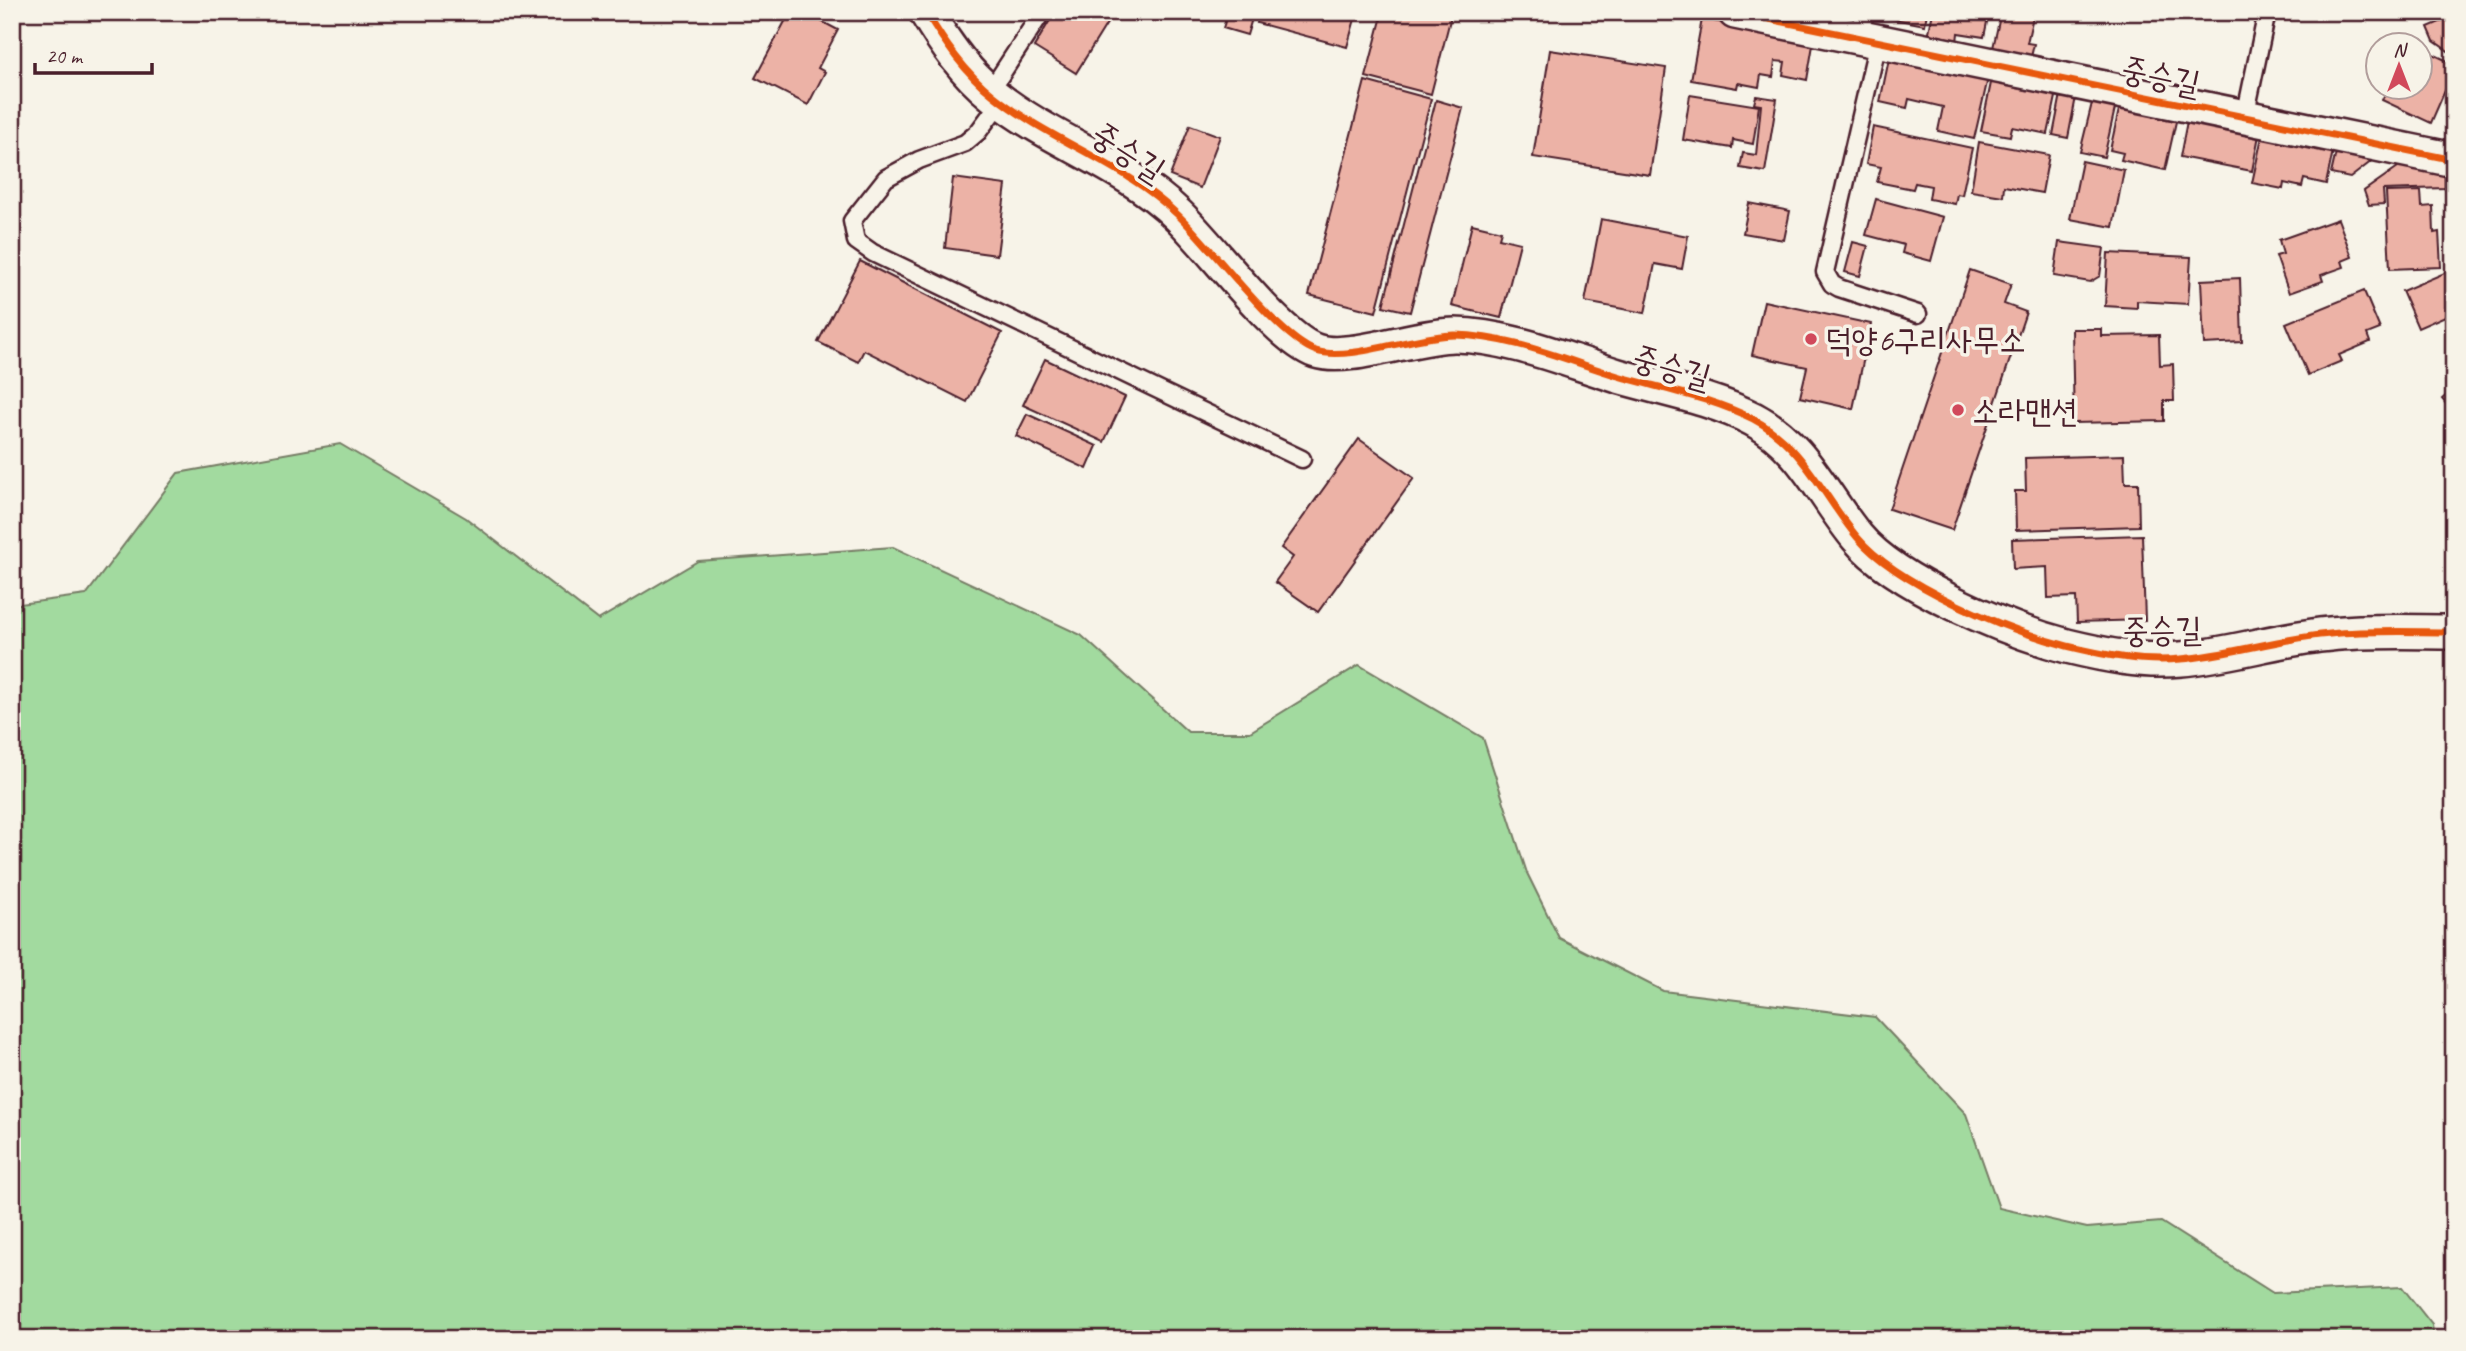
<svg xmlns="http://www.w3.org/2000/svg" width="2466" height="1351" viewBox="0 0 2466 1351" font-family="Caveat,'Poor Story',sans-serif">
<rect width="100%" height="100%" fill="#f7f3e8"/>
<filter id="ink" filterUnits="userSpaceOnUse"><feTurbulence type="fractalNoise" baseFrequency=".0143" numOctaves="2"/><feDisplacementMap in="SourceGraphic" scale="14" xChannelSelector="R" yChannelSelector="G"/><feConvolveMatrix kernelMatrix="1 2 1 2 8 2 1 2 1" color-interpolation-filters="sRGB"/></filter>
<g filter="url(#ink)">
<path fill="#a2da9f" stroke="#767c65" stroke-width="2" d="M 340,444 L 466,518 L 598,620 L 698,561 L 893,547 L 1081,635 L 1188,732 L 1250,732 L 1359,665 L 1483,738 L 1527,873 L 1559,938 L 1663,991 L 1875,1017 L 1966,1114 L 1999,1208 L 2087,1228 L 2161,1222 L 2273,1293 L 2402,1287 L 2432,1325 L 2434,1339 L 12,1339 L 12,605 L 86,595 L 178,473 Z"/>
<g fill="#ecb2a6" stroke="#4a1f2b" stroke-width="2">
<path d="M 790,12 L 804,12 L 838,30 L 818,68 L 825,72 L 808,105 L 755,78 Z"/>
<path d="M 1055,12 L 1114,12 L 1076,73 L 1034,47 Z"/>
<path d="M 1228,12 L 1254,12 L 1247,35 L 1223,28 Z"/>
<path d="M 1260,12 L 1357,12 L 1347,47 L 1257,23 Z"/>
<path d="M 1383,12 L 1452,12 L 1431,94 L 1366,77 Z"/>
<path d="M 1888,12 L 1927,12 L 1925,25 L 1884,17 Z"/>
<path d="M 1933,12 L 1989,12 L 1984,37 L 1958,33 L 1957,42 L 1928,37 Z"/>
<path d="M 2001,12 L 2034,12 L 2027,43 L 2034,44 L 2031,57 L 1993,48 Z"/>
<path d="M 2454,16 L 2454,55 L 2434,41 L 2428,27 Z"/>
<path d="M 1702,19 L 1814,39 L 1807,80 L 1783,75 L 1785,62 L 1775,61 L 1773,77 L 1761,75 L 1759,87 L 1738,83 L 1737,88 L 1691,80 Z"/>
<path d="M 2420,48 L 2454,64 L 2454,88 L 2447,86 L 2431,123 L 2382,100 L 2388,88 L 2420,88 Z"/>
<path d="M 1550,50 L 1666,68 L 1650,175 L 1533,157 Z"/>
<path d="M 1889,59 L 1965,76 L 1966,69 L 1989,74 L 1974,139 L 1938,131 L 1943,107 L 1909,99 L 1907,108 L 1880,102 Z"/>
<path d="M 1992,78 L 2057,92 L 2048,134 L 2012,127 L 2010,136 L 1981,131 Z"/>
<path d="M 1365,81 L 1431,99 L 1376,312 L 1309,295 Z"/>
<path d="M 2061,94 L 2076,97 L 2068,138 L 2053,135 Z"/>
<path d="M 1690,95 L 1759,106 L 1753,144 L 1733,140 L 1732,148 L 1683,140 Z"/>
<path d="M 1756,96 L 1777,99 L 1765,172 L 1740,168 L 1743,153 L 1756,155 L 1761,105 L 1754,104 Z"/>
<path d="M 2093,99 L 2116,104 L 2104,157 L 2080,152 Z"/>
<path d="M 1436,100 L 1463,108 L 1410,312 L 1383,306 Z"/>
<path d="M 2120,105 L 2177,117 L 2165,170 L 2121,160 L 2123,153 L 2110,150 Z"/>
<path d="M 2188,116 L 2260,130 L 2252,171 L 2180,157 Z"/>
<path d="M 1190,125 L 1220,136 L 1200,188 L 1170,176 Z"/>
<path d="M 1873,127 L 1972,148 L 1962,195 L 1957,194 L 1955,204 L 1929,199 L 1931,186 L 1915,183 L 1913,189 L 1877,182 L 1881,167 L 1866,164 Z"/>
<path d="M 2263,132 L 2334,146 L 2326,184 L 2304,179 L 2302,187 L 2284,183 L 2283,189 L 2252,183 Z"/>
<path d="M 1979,142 L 2049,155 L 2042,193 L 2004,186 L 2003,196 L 1971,191 Z"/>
<path d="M 2337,148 L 2377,157 L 2350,178 L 2331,174 Z"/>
<path d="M 2082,161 L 2124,170 L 2113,227 L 2070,219 Z"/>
<path d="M 2405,162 L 2445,173 L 2445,188 L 2383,190 L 2384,204 L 2369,205 L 2364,191 Z"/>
<path d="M 953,178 L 1006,185 L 997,255 L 945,248 Z"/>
<path d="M 2421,191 L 2422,207 L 2433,206 L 2434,233 L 2439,232 L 2441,267 L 2390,269 L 2386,192 Z"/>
<path d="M 1876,199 L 1943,217 L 1931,261 L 1902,253 L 1904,245 L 1866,235 Z"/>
<path d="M 1749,203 L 1790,211 L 1784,240 L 1743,233 Z"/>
<path d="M 1601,219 L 1688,236 L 1682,269 L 1655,264 L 1645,313 L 1585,302 Z"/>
<path d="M 2338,219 L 2352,257 L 2342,261 L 2344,267 L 2321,275 L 2323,281 L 2289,293 L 2276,256 L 2283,254 L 2279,240 Z"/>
<path d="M 1472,224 L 1501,231 L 1499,238 L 1520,243 L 1501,318 L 1452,306 Z"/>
<path d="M 1853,242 L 1868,246 L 1860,276 L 1845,272 Z"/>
<path d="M 2059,242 L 2104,248 L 2100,276 L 2090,282 L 2054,276 Z"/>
<path d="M 2108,253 L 2191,257 L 2188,304 L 2137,301 L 2137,308 L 2105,306 Z"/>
<path d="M 860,261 L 1002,333 L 967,402 L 864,350 L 858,362 L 818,342 Z"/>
<path d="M 2454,269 L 2454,316 L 2452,313 L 2418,328 L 2402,291 Z"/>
<path d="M 1970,270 L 2011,284 L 2004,304 L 2026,312 L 1952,530 L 1889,509 Z"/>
<path d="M 2240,278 L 2242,342 L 2204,344 L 2201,280 Z"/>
<path d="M 2364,291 L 2380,329 L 2367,334 L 2370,342 L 2339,355 L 2342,361 L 2308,375 L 2286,323 Z"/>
<path d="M 1764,301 L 1871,324 L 1853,409 L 1800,397 L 1807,367 L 1752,355 Z"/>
<path d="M 2072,329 L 2101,329 L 2101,336 L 2159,335 L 2160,365 L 2173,364 L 2174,401 L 2164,401 L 2164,421 L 2074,423 Z"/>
<path d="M 1045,359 L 1125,397 L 1104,442 L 1023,405 Z"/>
<path d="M 2454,389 L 2454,413 L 2442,399 Z"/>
<path d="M 1027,414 L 1097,446 L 1087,469 L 1016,436 Z"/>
<path d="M 1359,439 L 1414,478 L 1318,612 L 1275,582 L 1293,557 L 1281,548 Z"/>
<path d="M 2124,455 L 2125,483 L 2138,483 L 2139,526 L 2016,530 L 2015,491 L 2026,491 L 2025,458 Z"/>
<path d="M 2142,535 L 2145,620 L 2077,622 L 2076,597 L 2048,598 L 2047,567 L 2013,569 L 2012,539 Z"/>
</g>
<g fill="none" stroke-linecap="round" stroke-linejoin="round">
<g stroke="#4a1f2b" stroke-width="21">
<g id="lane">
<path d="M 1857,37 L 1866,12"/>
<path d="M 1878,42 L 1825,272 L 1832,284 L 1839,288 L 1918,314"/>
<path d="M 989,93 L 1042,12"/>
<path d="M 1001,101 L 978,132 L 965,143 L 919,160 L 886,178 L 852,221 L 856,241 L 873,253 L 1302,459"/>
<path d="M 2245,117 L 2267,12"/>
</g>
</g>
<g stroke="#4a1f2b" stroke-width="38">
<g id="street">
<path d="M 926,12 C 944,42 965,73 993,95 C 1050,141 1124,163 1178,215 C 1211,246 1278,338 1316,351 C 1349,362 1415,335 1455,335 C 1510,336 1566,360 1618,376 C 1663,389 1712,398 1753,419 C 1803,445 1823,496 1857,537 C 1897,585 2007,630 2067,646 C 2104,655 2143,663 2181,659 C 2231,655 2280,638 2330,634 C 2371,630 2412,632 2454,632"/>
<path d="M 1735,12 L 2454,160"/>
</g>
</g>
<use href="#lane" stroke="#f7f3e8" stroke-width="16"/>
<use href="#street" stroke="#f7f3e8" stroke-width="33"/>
<g stroke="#f7f3e8" stroke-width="11">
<g id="cycleway">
<path d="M 926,12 C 944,42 965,73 993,95 C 1050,141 1124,163 1178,215 C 1211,246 1278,338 1316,351 C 1349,362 1415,335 1455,335 C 1510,336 1566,360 1618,376 C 1663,389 1712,398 1753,419 C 1803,445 1823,496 1857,537 C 1897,585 2007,630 2067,646 C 2104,655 2143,663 2181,659 C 2231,655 2280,638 2330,634 C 2371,630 2412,632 2454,632"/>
<path d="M 1735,12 L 2454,160"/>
</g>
</g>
<use href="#cycleway" stroke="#e8590c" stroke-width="7"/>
</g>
</g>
<g fill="#d1495b" stroke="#f7f3e8" stroke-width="2.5">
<circle cx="1811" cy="339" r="7"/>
<circle cx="1958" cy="410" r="7"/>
</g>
<g text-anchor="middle" stroke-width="7" stroke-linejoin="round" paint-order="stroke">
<g font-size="33" fill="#4a1f2b" stroke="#f7f3e8">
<text transform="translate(2161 75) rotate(12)" y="12">중승길</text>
<text transform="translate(1129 151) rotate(33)" y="12">중승길</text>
<text transform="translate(1672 366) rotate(16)" y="12">중승길</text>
<text transform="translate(2162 629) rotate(-1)" y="12">중승길</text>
</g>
<g font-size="33" fill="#4a1f2b" stroke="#f7f3e8" text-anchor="start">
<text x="1825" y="351">덕양6구리사무소</text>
<text x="1972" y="422">소라맨션</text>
</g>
</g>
<rect width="2466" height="1351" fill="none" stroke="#f7f3e8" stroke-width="42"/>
<rect x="21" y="21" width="2424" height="1309" fill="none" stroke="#4a1f2b" stroke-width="2.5" filter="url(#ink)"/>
<g transform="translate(2399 66)"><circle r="33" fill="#f7f3e8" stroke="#b29e9c" stroke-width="2"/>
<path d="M0-5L12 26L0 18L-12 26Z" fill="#d1495b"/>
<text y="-10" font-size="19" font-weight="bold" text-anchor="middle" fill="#4a1f2b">N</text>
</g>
<path d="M35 63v10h117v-10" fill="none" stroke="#4a1f2b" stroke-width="3.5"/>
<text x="46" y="63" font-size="21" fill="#4a1f2b" stroke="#f7f3e8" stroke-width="5" paint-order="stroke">20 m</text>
</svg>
